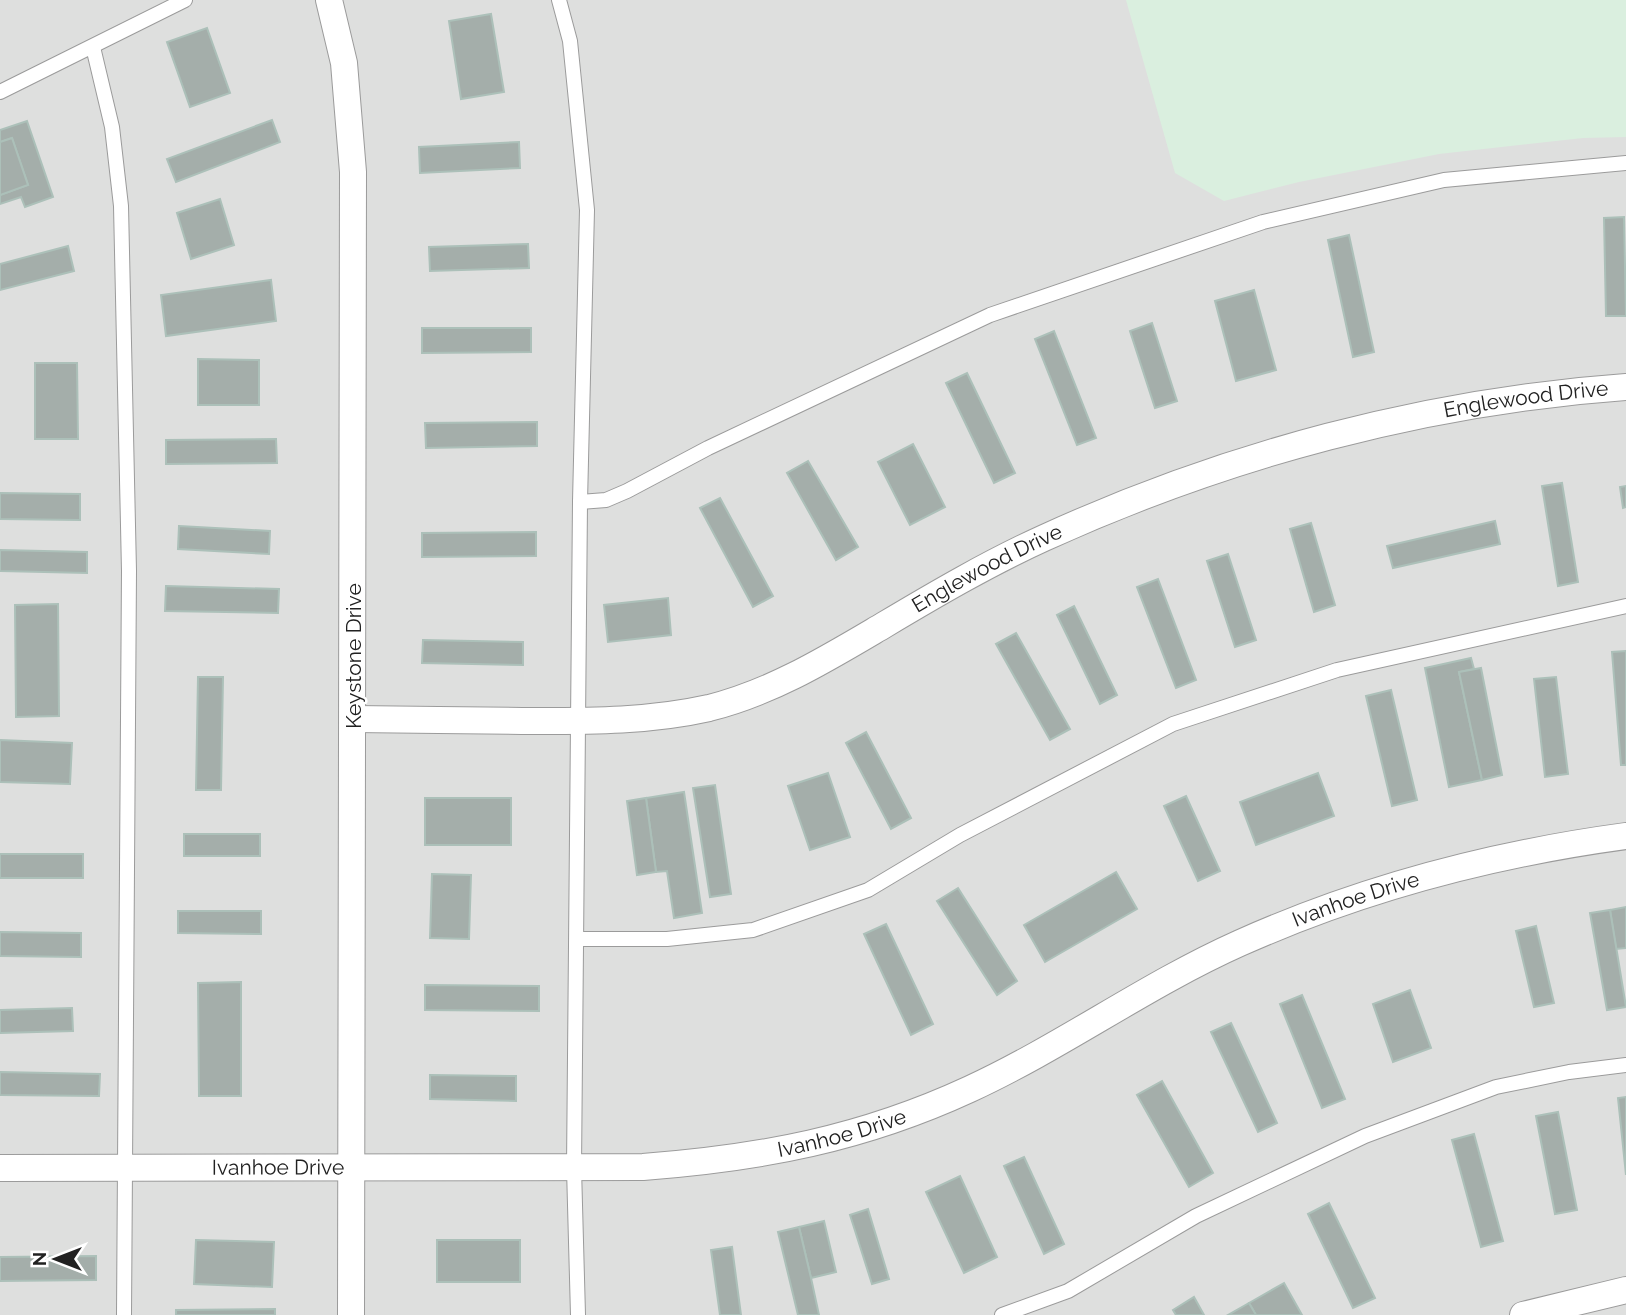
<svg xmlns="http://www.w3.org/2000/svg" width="1626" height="1315" viewBox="0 0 1626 1315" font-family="Raleway,sans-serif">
<rect width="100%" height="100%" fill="#e8f0ef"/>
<rect fill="#dedfde" x="0" y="0" width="1626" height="1315"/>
<path fill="#daefdf" d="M 1126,0 L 1626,0 L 1626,137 L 1583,138 L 1439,154 L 1299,182 L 1224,201 L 1175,173 Z"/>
<g fill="#a4aeaa" stroke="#acc0b9" stroke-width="2">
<path d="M 491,14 L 504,92 L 461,99 L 449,21 Z"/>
<path d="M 207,28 L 230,93 L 190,107 L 167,42 Z"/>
<path d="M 272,120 L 280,142 L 176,182 L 167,159 Z"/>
<path d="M 27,121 L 53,197 L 25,207 L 21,197 L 0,204 L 0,195 L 28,185 L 12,138 L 0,142 L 0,130 Z"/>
<path d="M 12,138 L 28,185 L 0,195 L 0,142 Z"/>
<path d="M 519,142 L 520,168 L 420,173 L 419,147 Z"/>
<path d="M 220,199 L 234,245 L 191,259 L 177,213 Z"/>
<path d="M 1624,217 L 1626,316 L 1606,316 L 1604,218 Z"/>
<path d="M 1349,235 L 1374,352 L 1353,357 L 1328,240 Z"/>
<path d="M 528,244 L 529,268 L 430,271 L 429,247 Z"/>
<path d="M 68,246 L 74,271 L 0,290 L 0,264 Z"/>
<path d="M 271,280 L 276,321 L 166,336 L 161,295 Z"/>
<path d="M 1254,290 L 1276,370 L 1236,381 L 1215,301 Z"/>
<path d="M 1152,323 L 1177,401 L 1155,408 L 1130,331 Z"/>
<path d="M 422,328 L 531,328 L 531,352 L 422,353 Z"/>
<path d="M 1054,331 L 1096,438 L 1077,445 L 1035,339 Z"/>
<path d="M 198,359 L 259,360 L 259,405 L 198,405 Z"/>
<path d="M 35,363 L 77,363 L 78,439 L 35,439 Z"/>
<path d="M 967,373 L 1015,473 L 994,483 L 946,383 Z"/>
<path d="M 537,422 L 537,446 L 426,448 L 425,423 Z"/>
<path d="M 276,439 L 277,463 L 166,464 L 166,440 Z"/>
<path d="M 913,444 L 945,507 L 910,525 L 878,462 Z"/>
<path d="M 808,461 L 858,547 L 836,560 L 787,473 Z"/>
<path d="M 1562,483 L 1578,582 L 1558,586 L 1542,486 Z"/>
<path d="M 1626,486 L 1626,507 L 1623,508 L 1620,487 Z"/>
<path d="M 0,493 L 80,494 L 80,520 L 0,519 Z"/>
<path d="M 720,498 L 773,596 L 753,607 L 700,508 Z"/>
<path d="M 1495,521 L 1500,544 L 1393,568 L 1387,546 Z"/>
<path d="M 1311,523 L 1335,605 L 1314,612 L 1290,529 Z"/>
<path d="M 179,526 L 270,531 L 269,554 L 178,549 Z"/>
<path d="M 536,532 L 536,556 L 422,557 L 422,533 Z"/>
<path d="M 0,550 L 87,552 L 87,573 L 0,571 Z"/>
<path d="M 1228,554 L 1256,640 L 1235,647 L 1207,561 Z"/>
<path d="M 1158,579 L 1196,680 L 1176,688 L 1137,587 Z"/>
<path d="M 166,586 L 279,589 L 278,613 L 165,611 Z"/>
<path d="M 668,598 L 671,635 L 608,642 L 604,605 Z"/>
<path d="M 58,604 L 59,716 L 16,717 L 15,605 Z"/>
<path d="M 1074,606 L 1117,695 L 1100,704 L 1057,615 Z"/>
<path d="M 1016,633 L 1070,729 L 1050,740 L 996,644 Z"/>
<path d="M 423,640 L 523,642 L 523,665 L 422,663 Z"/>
<path d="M 1626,651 L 1626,765 L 1621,765 L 1612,652 Z"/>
<path d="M 1471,658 L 1474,669 L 1459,672 L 1482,780 L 1449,787 L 1425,668 Z"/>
<path d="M 1481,668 L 1502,775 L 1482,780 L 1459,672 Z"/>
<path d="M 198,677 L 223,677 L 221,790 L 196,790 Z"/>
<path d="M 1556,677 L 1568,774 L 1545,777 L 1534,679 Z"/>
<path d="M 1391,690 L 1417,800 L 1392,806 L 1366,696 Z"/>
<path d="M 866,732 L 911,818 L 891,829 L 846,743 Z"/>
<path d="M 0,740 L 72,743 L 70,784 L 0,782 Z"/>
<path d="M 828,773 L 850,837 L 810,850 L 788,786 Z"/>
<path d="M 1318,773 L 1334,816 L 1256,845 L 1240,802 Z"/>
<path d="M 715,785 L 731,894 L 710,897 L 693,788 Z"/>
<path d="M 684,792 L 702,913 L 674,918 L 667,871 L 656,872 L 646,798 Z"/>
<path d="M 1186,796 L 1220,871 L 1198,881 L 1164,806 Z"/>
<rect x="425" y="798" width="86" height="47"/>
<path d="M 646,798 L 656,872 L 637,875 L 627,801 Z"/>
<rect x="184" y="834" width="76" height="22"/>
<rect x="0" y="854" width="83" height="24"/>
<path d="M 1116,872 L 1137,909 L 1045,962 L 1024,925 Z"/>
<path d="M 432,874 L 471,875 L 469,939 L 430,938 Z"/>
<path d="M 958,888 L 1017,981 L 997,995 L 937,901 Z"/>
<path d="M 1626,907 L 1626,948 L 1616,949 L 1610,910 Z"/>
<path d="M 1610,910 L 1626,1007 L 1607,1010 L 1590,913 Z"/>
<path d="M 178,911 L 261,911 L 261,934 L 178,933 Z"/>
<path d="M 886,924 L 933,1024 L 911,1035 L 864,934 Z"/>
<path d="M 1536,926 L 1554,1003 L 1534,1007 L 1516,931 Z"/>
<path d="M 0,932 L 81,933 L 81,957 L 0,956 Z"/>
<path d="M 241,982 L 241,1096 L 199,1096 L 198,983 Z"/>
<path d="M 425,985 L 539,986 L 539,1011 L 425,1010 Z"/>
<path d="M 1410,990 L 1431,1048 L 1393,1062 L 1373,1004 Z"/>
<path d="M 1302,995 L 1345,1099 L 1322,1108 L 1280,1004 Z"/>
<path d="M 72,1008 L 73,1031 L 0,1033 L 0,1010 Z"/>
<path d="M 1231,1023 L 1277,1123 L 1258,1132 L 1211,1032 Z"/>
<path d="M 0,1072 L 100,1074 L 99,1096 L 0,1095 Z"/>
<path d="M 430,1075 L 516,1076 L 516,1101 L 430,1099 Z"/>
<path d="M 1162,1081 L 1213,1173 L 1189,1187 L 1137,1095 Z"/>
<path d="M 1626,1097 L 1626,1175 L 1618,1098 Z"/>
<path d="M 1558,1112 L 1577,1210 L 1555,1214 L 1536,1116 Z"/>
<path d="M 1474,1134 L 1503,1241 L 1481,1247 L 1452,1140 Z"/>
<path d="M 1024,1157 L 1064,1244 L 1044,1254 L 1004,1166 Z"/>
<path d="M 960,1176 L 997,1257 L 964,1273 L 926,1192 Z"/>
<path d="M 1329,1203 L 1375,1298 L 1353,1308 L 1308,1214 Z"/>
<path d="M 868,1209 L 889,1279 L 872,1284 L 850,1215 Z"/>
<path d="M 824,1221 L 836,1272 L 811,1278 L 799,1227 Z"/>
<path d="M 799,1227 L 811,1278 L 819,1315 L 798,1315 L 778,1232 Z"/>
<path d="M 196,1240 L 274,1242 L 272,1287 L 194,1284 Z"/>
<rect x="437" y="1240" width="83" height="42"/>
<path d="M 732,1247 L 741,1315 L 720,1315 L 711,1250 Z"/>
<path d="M 96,1256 L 96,1280 L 0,1281 L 0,1257 Z"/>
<path d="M 1284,1283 L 1302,1315 L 1256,1315 L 1249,1303 Z"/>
<path d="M 1194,1297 L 1204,1315 L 1176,1315 L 1173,1310 Z"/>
<path d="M 1249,1303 L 1256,1315 L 1228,1315 Z"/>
<path d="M 275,1309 L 275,1315 L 176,1315 L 176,1310 Z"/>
</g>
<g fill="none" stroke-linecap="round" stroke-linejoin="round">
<g stroke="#9b9b9b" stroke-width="16">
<g id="lane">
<path d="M 559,0 L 570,41 L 587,210 L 580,502 L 574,1168 L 578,1315"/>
<path d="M 93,47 L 112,127 L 121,206 L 129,571 L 124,1315"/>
<path d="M 0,92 L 185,0"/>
<path d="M 580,502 L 606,500 L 627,491 L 708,448 L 990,315 L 1263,222 L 1444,180 L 1626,163"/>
<path d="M 578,939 L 667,939 L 753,930 L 868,890 L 960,835 L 1173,724 L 1337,670 L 1626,606"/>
<path d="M 1002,1315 L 1068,1291 L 1196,1216 L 1365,1136 L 1496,1087 L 1569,1072 L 1626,1065"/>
</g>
</g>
<g stroke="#9b9b9b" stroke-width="28">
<g id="street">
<path d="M 329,0 L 344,63 L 353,172 L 351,1315"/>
<path id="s1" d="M 354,719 C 410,720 466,720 522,721 C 585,721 647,722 709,708 C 773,692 828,658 884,625 C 936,594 989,563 1044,538 C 1226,455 1426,401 1626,387"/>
<path id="s2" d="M 0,1168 L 643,1167 C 761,1158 862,1139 970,1089 C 1063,1046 1146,985 1240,943 C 1363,888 1493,854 1626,836"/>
<path d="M 1523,1315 L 1626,1290"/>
</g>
</g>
<use href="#lane" stroke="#fff" stroke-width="14"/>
<use href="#street" stroke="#fff" stroke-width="26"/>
</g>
<g text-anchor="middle" stroke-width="5" stroke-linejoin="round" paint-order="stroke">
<g font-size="21" fill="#212121" stroke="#fff">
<text dy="7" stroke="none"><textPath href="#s1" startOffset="1236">Englewood Drive</textPath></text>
<text dy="7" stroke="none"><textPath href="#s1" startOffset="668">Englewood Drive</textPath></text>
<text transform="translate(354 656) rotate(-90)" y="7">Keystone Drive</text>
<text dy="7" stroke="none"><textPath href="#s2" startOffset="1412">Ivanhoe Drive</textPath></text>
<text dy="7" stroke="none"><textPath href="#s2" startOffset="845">Ivanhoe Drive</textPath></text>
<text dy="7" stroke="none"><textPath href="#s2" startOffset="278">Ivanhoe Drive</textPath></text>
</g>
</g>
<g transform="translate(56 1259) rotate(270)" stroke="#ffffff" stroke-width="5" paint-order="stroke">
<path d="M0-5L12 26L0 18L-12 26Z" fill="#212121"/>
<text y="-10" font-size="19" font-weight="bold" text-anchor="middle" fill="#212121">N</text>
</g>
</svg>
